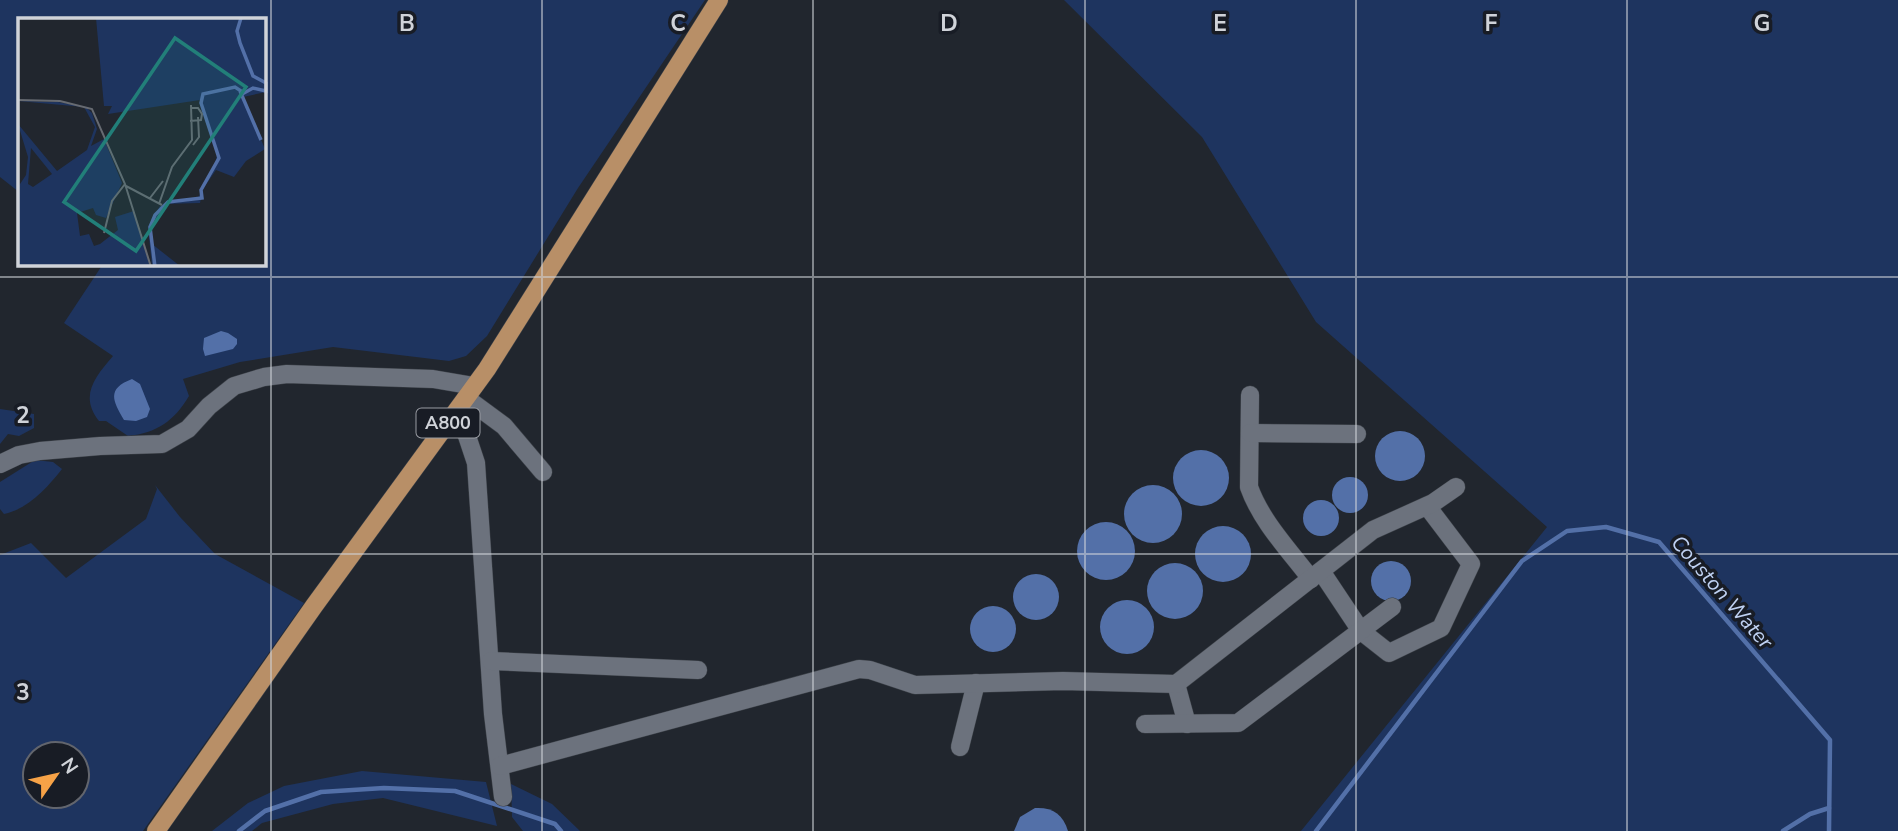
<svg xmlns="http://www.w3.org/2000/svg" width="1898" height="831" viewBox="0 0 1898 831" font-family="'Nunito Sans',sans-serif">
<rect width="100%" height="100%" fill="#21262e"/>
<g fill="#1e345f" fill-rule="evenodd">
<path d="M 0,0 L 705,0 L 578,188 L 487,336 L 466,356 L 449,361 L 333,347 L 240,362 L 183,379 L 189,396 C 174,421 157,433 128,436 L 106,421 L 99,421 C 79,396 95,377 113,356 L 64,323 L 103,264 L 264,264 L 264,19 L 19,19 L 19,192 L 0,177 Z"/>
<path d="M 1064,0 L 1898,0 L 1898,831 L 1301,831 L 1547,527 L 1316,322 L 1202,137 Z"/>
<path d="M 0,409 L 34,414 L 34,428 L 19,436 L 8,434 L 0,444 Z"/>
<path d="M 35,460 L 53,462 L 62,469 C 47,488 28,509 4,514 L 0,509 L 0,482 Z"/>
<path d="M 155,485 L 180,517 L 215,554 L 304,603 L 143,831 L 0,831 L 0,555 L 31,543 L 66,578 L 146,519 L 157,489 ZM 35,754 L 77,754 L 77,796 L 35,796 Z"/>
<path d="M 362,771 L 486,782 L 497,826 L 383,798 L 333,804 L 262,823 L 252,831 L 212,831 L 248,803 L 284,786 Z"/>
<path d="M 511,784 L 552,804 L 580,831 L 523,831 L 512,817 Z"/>
</g>
<g fill="#5370a8">
<path d="M 221,331 L 228,333 L 237,339 L 237,344 L 233,349 L 205,356 L 203,349 L 204,338 Z"/>
<path d="M 132,379 L 140,384 L 150,409 L 147,417 L 136,421 L 124,420 C 113,401 106,389 132,379 Z"/>
<circle cx="1400" cy="456" r="25"/>
<circle cx="1201" cy="478" r="28"/>
<circle cx="1350" cy="495" r="18"/>
<circle cx="1153" cy="514" r="29"/>
<circle cx="1321" cy="518" r="18"/>
<circle cx="1106" cy="551" r="29"/>
<circle cx="1223" cy="554" r="28"/>
<circle cx="1391" cy="581" r="20"/>
<circle cx="1175" cy="591" r="28"/>
<circle cx="1036" cy="597" r="23"/>
<circle cx="1127" cy="627" r="27"/>
<circle cx="993" cy="629" r="23"/>
<path d="M 1035,808 C 1052,807 1063,814 1068,831 L 1014,831 L 1020,817 Z"/>
</g>
<g fill="none" stroke-linecap="round" stroke-linejoin="round">
<g stroke="#5370a8" stroke-width="4.5">
<path d="M 239,831 L 265,811 L 321,792 L 384,788 L 455,791 L 555,824 L 561,831"/>
<path d="M 1316,831 L 1522,561 L 1567,531 L 1606,527 L 1659,542 L 1830,740 L 1829,831"/>
<path d="M 1783,831 L 1810,814 L 1829,808"/>
</g>
<g stroke="#3d4249" stroke-width="19">
<g id="minor">
<path d="M 1250,395 L 1249,487 C 1261,521 1289,550 1311,579"/>
<path d="M 466,398 L 504,426 L 543,472"/>
<path d="M 458,409 L 476,463 L 493,714 L 503,797"/>
<path d="M 1250,433 L 1357,434"/>
<path d="M 0,464 L 19,455 L 40,451 L 100,446 L 162,444 L 188,429 L 209,406 L 234,386 L 264,377 L 287,374 L 433,379 L 474,386"/>
<path d="M 1321,571 L 1361,631 L 1389,653 L 1441,628 L 1471,564 L 1427,506"/>
<path d="M 491,661 L 698,670"/>
<path d="M 1176,684 L 1187,724"/>
<path d="M 1145,724 L 1238,723 L 1392,607"/>
<path d="M 960,747 L 976,683"/>
<path d="M 500,766 L 859,669 L 870,670 L 915,685 L 1063,681 L 1176,684 L 1373,530 L 1433,503 L 1456,487"/>
</g>
</g>
<g stroke="#3d4249" stroke-width="19">
<path id="major" d="M 156,831 L 314,606 L 487,369 L 719,0"/>
</g>
<use href="#minor" stroke="#6c727d" stroke-width="18"/>
<use href="#major" stroke="#b88f67" stroke-width="18"/>
</g>
<path fill="none" stroke="#d0d3d9" stroke-width="2" stroke-opacity="0.55" d="M 271,0 L 271,831M 542,0 L 542,831M 813,0 L 813,831M 1085,0 L 1085,831M 1356,0 L 1356,831M 1627,0 L 1627,831M 0,277 L 1898,277M 0,554 L 1898,554"/>
<g text-anchor="middle" stroke-width="7" stroke-linejoin="round" paint-order="stroke">
<rect fill="#181c25" stroke="#999ca3" stroke-width="2" x="416.5" y="408.5" width="63" height="29" rx="5"/>
<g font-size="18" font-weight="bold" fill="#d0d3d9">
<text x="448" y="429">A800</text>
</g>
<g font-size="21" font-style="italic" fill="#bfd1f2" stroke="#181c25">
<text transform="translate(1722 592) rotate(49)" y="7">Couston Water</text>
</g>
</g>
<g transform="translate(18 18)">
<rect width="248" height="248" fill="#21262e"/>
<path d="M 78,0 L 248,0 L 248,74 L 225,79 L 247,131 L 228,143 L 216,159 L 198,152 L 185,171 L 182,185 L 144,186 L 179,182 L 197,146 L 199,137 L 182,82 L 90,96 L 94,88 L 86,88 ZM 0,83 L 40,84 L 68,89 L 74,95 L 79,111 L 73,128 L 86,121 L 104,165 L 88,200 L 78,197 L 75,190 L 59,195 L 62,218 L 71,216 L 76,228 L 82,226 L 100,212 L 97,199 L 116,193 L 132,248 L 0,248 L 0,169 L 8,157 L 10,139 L 0,106 L 39,153 L 69,132 L 77,109 L 66,89 ZM 13,130 L 34,156 L 15,169 L 10,166 ZM 142,188 L 146,189 L 132,209 L 134,226 L 162,248 L 134,248 L 130,209 Z" fill="#1e345f" fill-rule="evenodd"/>
<path fill="none" stroke="#5370a8" stroke-width="3.5" d="M 222,73 L 243,122M 137,249 L 132,209 L 137,197 L 150,184 L 184,180 L 183,172 L 201,140 L 183,85 L 185,76 L 217,69 L 226,75 L 235,70 L 248,73 L 248,65 L 235,58 L 222,25 L 219,13 L 223,0"/>
<path fill="none" stroke="#676b72" stroke-width="2" d="M 0,82 L 42,83 L 74,91 L 107,166 L 133,249M 172,103 L 183,102 L 184,96 L 180,90 L 173,90M 175,127 L 181,119 L 180,99M 108,168 L 144,187M 132,180 L 145,163M 141,186 L 154,149 L 174,122 L 173,87M 86,215 L 94,183 L 107,166"/>
<path fill="#227f79" fill-opacity="0.15" stroke="#227f79" stroke-width="3.5" d="M 157,20 L 228,69 L 118,233 L 46,184 Z"/>
<rect width="248" height="248" fill="none" stroke="#d0d3d9" stroke-width="3.5"/>
</g>
<g font-size="23" text-anchor="middle" font-weight="bold" fill="#d0d3d9" stroke="#181c25" stroke-width="7" stroke-linejoin="round" paint-order="stroke">
<text x="407" y="31">B</text>
<text x="678" y="31">C</text>
<text x="949" y="31">D</text>
<text x="1220" y="31">E</text>
<text x="1491" y="31">F</text>
<text x="1762" y="31">G</text>
<text x="23" y="423">2</text>
<text x="23" y="700">3</text>
</g>
<g transform="translate(56 775) rotate(56)"><circle r="33" fill="#181c25" stroke="#62656d" stroke-width="2"/>
<path d="M0-5L12 26L0 18L-12 26Z" fill="#f6a247"/>
<text y="-10" font-size="19" font-weight="bold" text-anchor="middle" fill="#d0d3d9">N</text>
</g>
</svg>
